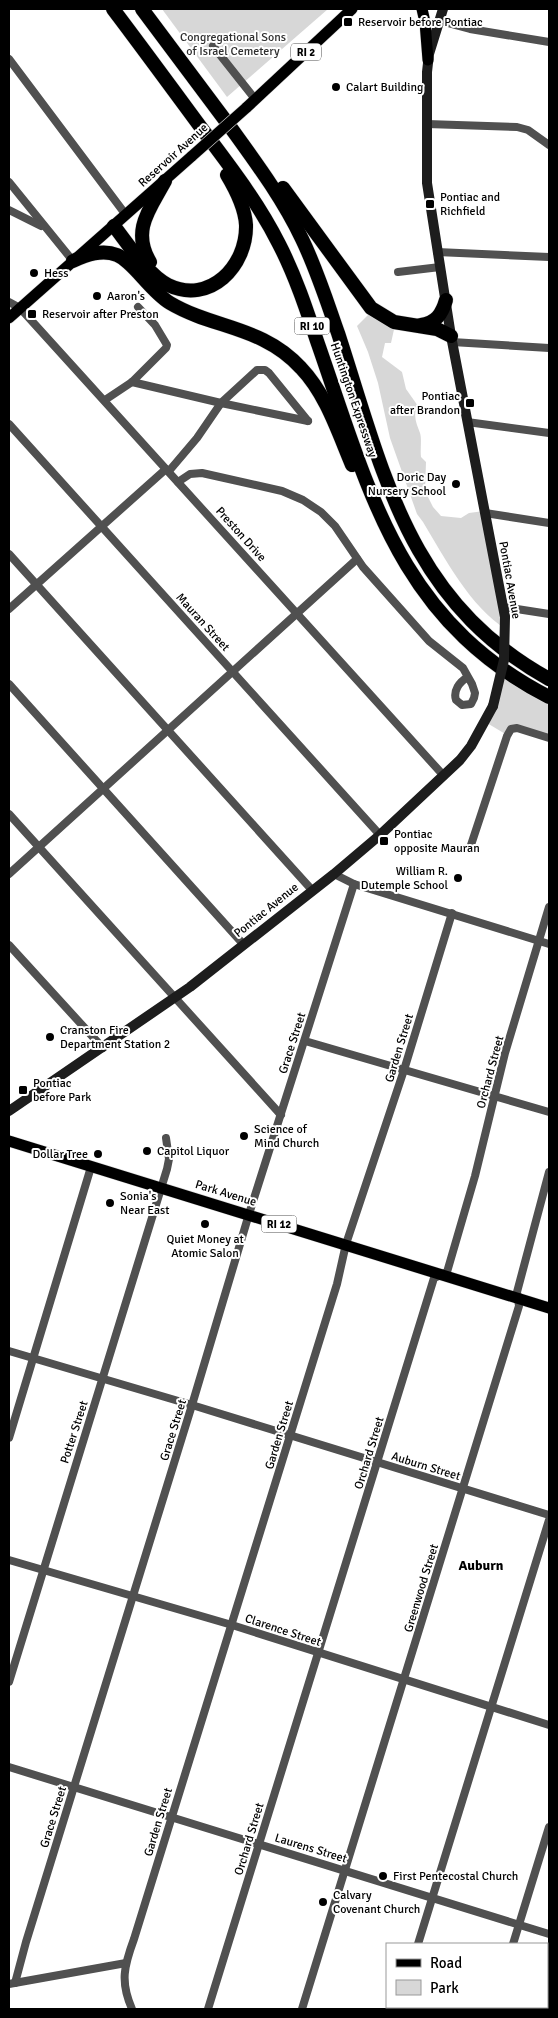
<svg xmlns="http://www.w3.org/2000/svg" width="558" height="2018" viewBox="0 0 558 2018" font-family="Signika,sans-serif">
<rect width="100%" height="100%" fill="#fff"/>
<g fill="#d7d7d7">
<path d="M 162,9 L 328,9 L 227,97 Z"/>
<path d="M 373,310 L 395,325 L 391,343 L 385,343 L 382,357 L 402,372 L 406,389 L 418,406 C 412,416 417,424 420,433 C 422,439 420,450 421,457 L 426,462 L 425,491 L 433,507 L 441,516 L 461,518 L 469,513 L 484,511 L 506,629 C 471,608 444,557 423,522 L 417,514 L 390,438 L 378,383 L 368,352 L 357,326 Z"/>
<path d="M 503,676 L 549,703 L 549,738 L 515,729 L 507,735 L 487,723 Z"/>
</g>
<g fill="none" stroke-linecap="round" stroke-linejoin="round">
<g stroke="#dbdbdb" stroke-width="12">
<g id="primary">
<path d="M 422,9 L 425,22 L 428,60"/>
<path d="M 246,108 L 352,9"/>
<path d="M 9,318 L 192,156"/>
<path d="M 9,1141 L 549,1308"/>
</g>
</g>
<g stroke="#dbdbdb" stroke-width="15">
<g id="highway">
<path d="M 113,9 C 144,50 174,91 205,133 C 232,169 259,204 279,244 C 295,275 306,308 317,341 C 369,489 397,619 549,697"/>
<path d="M 142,9 C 171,48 201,88 231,128 C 257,164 283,199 302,239 C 317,270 327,302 338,333 C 384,474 408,601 549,679"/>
<path d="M 283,188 L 371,308 L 394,322 L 437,329 L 451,336"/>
<path d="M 114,226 C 128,244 148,275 168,285 C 210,305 247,266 246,225 C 245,207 236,190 227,175"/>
<path d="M 73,261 C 86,255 102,249 117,255 C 133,261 150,291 170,303 C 214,329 263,326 301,368 C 326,394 338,432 352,465"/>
<path d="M 150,262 C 131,230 150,209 165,181"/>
<path d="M 421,325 C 436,323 442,314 446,300"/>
</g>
</g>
<g stroke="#505050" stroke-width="8">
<path d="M 440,21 L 470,29 L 549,42"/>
<path d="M 213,46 L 255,99"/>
<path d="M 9,59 L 126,215"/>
<path d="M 427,124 L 517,127 L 528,130 L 549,145"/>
<path d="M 9,182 L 73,261"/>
<path d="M 9,210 L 41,226"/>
<path d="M 437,252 L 549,257"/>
<path d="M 398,272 L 440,267"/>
<path d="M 9,302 L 20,308 L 444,776"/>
<path d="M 452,342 L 549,348"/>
<path d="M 132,382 L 221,403 L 308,421"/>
<path d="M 105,400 L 132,382 L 166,348 L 167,345 L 155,325 L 138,307"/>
<path d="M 467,422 L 549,433"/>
<path d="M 9,424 L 380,835"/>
<path d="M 169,471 L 197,438 L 221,403 L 257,370 L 265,370 L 269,373 L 308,421"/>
<path d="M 178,482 L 190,474 L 202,473 L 282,491 L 303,500 L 321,512 L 335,526 L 363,567 L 429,641 L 463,668 L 472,684 L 475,693 L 474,698 L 471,704 L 462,705 L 456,700 C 453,691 459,682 468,677"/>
<path d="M 485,513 L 549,523"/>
<path d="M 9,554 L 312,890"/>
<path d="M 504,607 L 549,614"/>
<path d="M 9,609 L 166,469"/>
<path d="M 9,684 L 244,945"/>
<path d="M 9,814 L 281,1115"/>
<path d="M 470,848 L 507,736 L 511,729 L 517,728 L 549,738"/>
<path d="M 9,874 L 357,559"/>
<path d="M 334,874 L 354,884 L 549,944"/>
<path d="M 9,945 L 103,1048"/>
<path d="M 305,1041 L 549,1112"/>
<path d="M 9,1351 L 192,1405 L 549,1515"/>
<path d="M 9,1438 L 91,1167"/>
<path d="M 9,1560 L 232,1625 L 549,1725"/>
<path d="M 9,1682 L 167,1169 L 169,1159 L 166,1138"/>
<path d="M 9,1767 L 549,1934"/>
<path d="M 418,1944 L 549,1520"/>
<path d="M 513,1944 L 549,1827"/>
<path d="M 15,1983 L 26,1942 L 192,1405 L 249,1214 L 354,884"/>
<path d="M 9,1984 L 126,1963"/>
<path d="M 132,2009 C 120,1982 124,1966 134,1939 L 337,1284 L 346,1244 L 404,1070 L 452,913"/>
<path d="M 208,2009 L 434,1278 L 447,1272 L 475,1176 L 505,1053 L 549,907"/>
<path d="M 302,2009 L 519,1306 L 517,1292 L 549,1172"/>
<path d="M 398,2009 L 399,2007"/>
<path d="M 493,2009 L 494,2007"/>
</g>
<g stroke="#1d1d1d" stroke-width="10">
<path d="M 443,9 L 429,54 L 427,72 L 427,183 L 451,336 L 505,617"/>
<path d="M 9,1111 L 190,987 L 334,874 L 380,835 L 460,760 L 471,746 L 493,706"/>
</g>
<use href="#primary" stroke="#000" stroke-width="11"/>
<use href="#highway" stroke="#000" stroke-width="14"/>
<g stroke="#dbdbdb" stroke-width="12" stroke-linecap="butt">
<path id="primary-bridge" d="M 192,156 L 246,108"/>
</g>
<path stroke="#1d1d1d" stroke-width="10" d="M 493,706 L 504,660 L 505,617"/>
<use href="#primary-bridge" stroke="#000" stroke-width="11"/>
</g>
<g fill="#000" stroke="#fff" stroke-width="2">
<rect x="343" y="17" width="10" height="10" rx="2.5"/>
<circle cx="336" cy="87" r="5"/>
<rect x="425" y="199" width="10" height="10" rx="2.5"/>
<circle cx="34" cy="273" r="5"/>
<circle cx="97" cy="296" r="5"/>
<rect x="27" y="309" width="10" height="10" rx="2.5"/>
<rect x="465" y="398" width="10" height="10" rx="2.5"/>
<circle cx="456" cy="484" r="5"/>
<rect x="379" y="836" width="10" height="10" rx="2.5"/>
<circle cx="458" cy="878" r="5"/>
<circle cx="50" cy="1037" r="5"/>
<rect x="18" y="1085" width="10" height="10" rx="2.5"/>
<circle cx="244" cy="1136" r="5"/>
<circle cx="147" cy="1151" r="5"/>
<circle cx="98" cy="1154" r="5"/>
<circle cx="110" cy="1203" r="5"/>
<circle cx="205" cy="1224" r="5"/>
<circle cx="383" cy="1876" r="5"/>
<circle cx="323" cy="1902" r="5"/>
</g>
<g text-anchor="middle" stroke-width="4" stroke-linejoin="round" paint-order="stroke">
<g fill="#fff" stroke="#4c4c4c" stroke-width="1">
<rect x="291" y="43.5" width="30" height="17" rx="4"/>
<rect x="294.5" y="317.5" width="35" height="17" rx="4"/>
<rect x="261.5" y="1215.5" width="35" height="17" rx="4"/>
</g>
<g font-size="11" font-weight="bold" fill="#000">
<text x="306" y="56">RI 2</text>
<text x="312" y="330">RI 10</text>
<text x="279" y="1228">RI 12</text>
</g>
<g font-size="12" fill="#000" stroke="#fff" text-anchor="start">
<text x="358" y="26">Reservoir before Pontiac</text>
<text x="346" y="91">Calart Building</text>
<text x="440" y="201">Pontiac and<tspan x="440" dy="14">Richfield</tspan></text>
<text x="44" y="277">Hess</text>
<text x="107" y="300">Aaron's</text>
<text x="42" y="318">Reservoir after Preston</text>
<text x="460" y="400" text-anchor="end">Pontiac<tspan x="460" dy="14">after Brandon</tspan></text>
<text x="446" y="481" text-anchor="end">Doric Day<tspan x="446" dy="14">Nursery School</tspan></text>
<text x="394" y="838">Pontiac<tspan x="394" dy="14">opposite Mauran</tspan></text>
<text x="448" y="875" text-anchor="end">William R.<tspan x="448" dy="14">Dutemple School</tspan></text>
<text x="60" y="1034">Cranston Fire<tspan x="60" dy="14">Department Station 2</tspan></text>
<text x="33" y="1087">Pontiac<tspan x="33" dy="14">before Park</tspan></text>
<text x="254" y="1133">Science of<tspan x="254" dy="14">Mind Church</tspan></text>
<text x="157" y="1155">Capitol Liquor</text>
<text x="88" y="1158" text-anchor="end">Dollar Tree</text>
<text x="120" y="1200">Sonia's<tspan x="120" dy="14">Near East</tspan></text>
<text x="205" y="1243" text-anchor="middle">Quiet Money at<tspan x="205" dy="14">Atomic Salon</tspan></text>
<text x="393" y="1880">First Pentecostal Church</text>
<text x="333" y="1899">Calvary<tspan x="333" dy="14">Covenant Church</tspan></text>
</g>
<g font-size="12" fill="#2e2e2e" stroke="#fff">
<text x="233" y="41">Congregational Sons<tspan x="233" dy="14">of Israel Cemetery</tspan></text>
</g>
<g font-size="12" fill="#000" stroke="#fff">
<text transform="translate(173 155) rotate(-42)" y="4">Reservoir Avenue</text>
<text transform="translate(354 400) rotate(71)" y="4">Huntington Expressway</text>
<text transform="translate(241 534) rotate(48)" y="4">Preston Drive</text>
<text transform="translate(510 580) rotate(80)" y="4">Pontiac Avenue</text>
<text transform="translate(203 622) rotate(48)" y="4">Mauran Street</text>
<text transform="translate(266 910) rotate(-39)" y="4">Pontiac Avenue</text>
<text transform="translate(292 1043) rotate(-72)" y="4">Grace Street</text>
<text transform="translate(399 1048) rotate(-73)" y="4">Garden Street</text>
<text transform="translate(490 1072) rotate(-75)" y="4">Orchard Street</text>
<text transform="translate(226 1193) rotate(17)" y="4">Park Avenue</text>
<text transform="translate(173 1430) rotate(-73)" y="4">Grace Street</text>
<text transform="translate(74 1432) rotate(-72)" y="4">Potter Street</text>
<text transform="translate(279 1435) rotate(-73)" y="4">Garden Street</text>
<text transform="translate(369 1453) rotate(-73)" y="4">Orchard Street</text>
<text transform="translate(426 1466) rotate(17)" y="4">Auburn Street</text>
<text transform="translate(421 1588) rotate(-73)" y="4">Greenwood Street</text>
<text transform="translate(283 1630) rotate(18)" y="4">Clarence Street</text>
<text transform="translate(53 1817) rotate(-73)" y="4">Grace Street</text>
<text transform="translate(158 1822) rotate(-73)" y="4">Garden Street</text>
<text transform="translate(249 1839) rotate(-73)" y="4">Orchard Street</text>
<text transform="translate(311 1848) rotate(17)" y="4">Laurens Street</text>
</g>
<g font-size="14" font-weight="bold" fill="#000" stroke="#fff">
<text x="481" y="1570">Auburn</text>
</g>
</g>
<rect width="558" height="2018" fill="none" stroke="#000000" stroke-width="20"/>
<rect x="386" y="1943" width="162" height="65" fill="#ffffff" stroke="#999999"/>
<rect x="396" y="1959" width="25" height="8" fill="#000000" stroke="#999999"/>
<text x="430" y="1968" font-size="15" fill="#000000">Road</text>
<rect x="396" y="1980" width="25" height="15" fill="#d7d7d7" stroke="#999999"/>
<text x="430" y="1993" font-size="15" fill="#000000">Park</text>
</svg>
